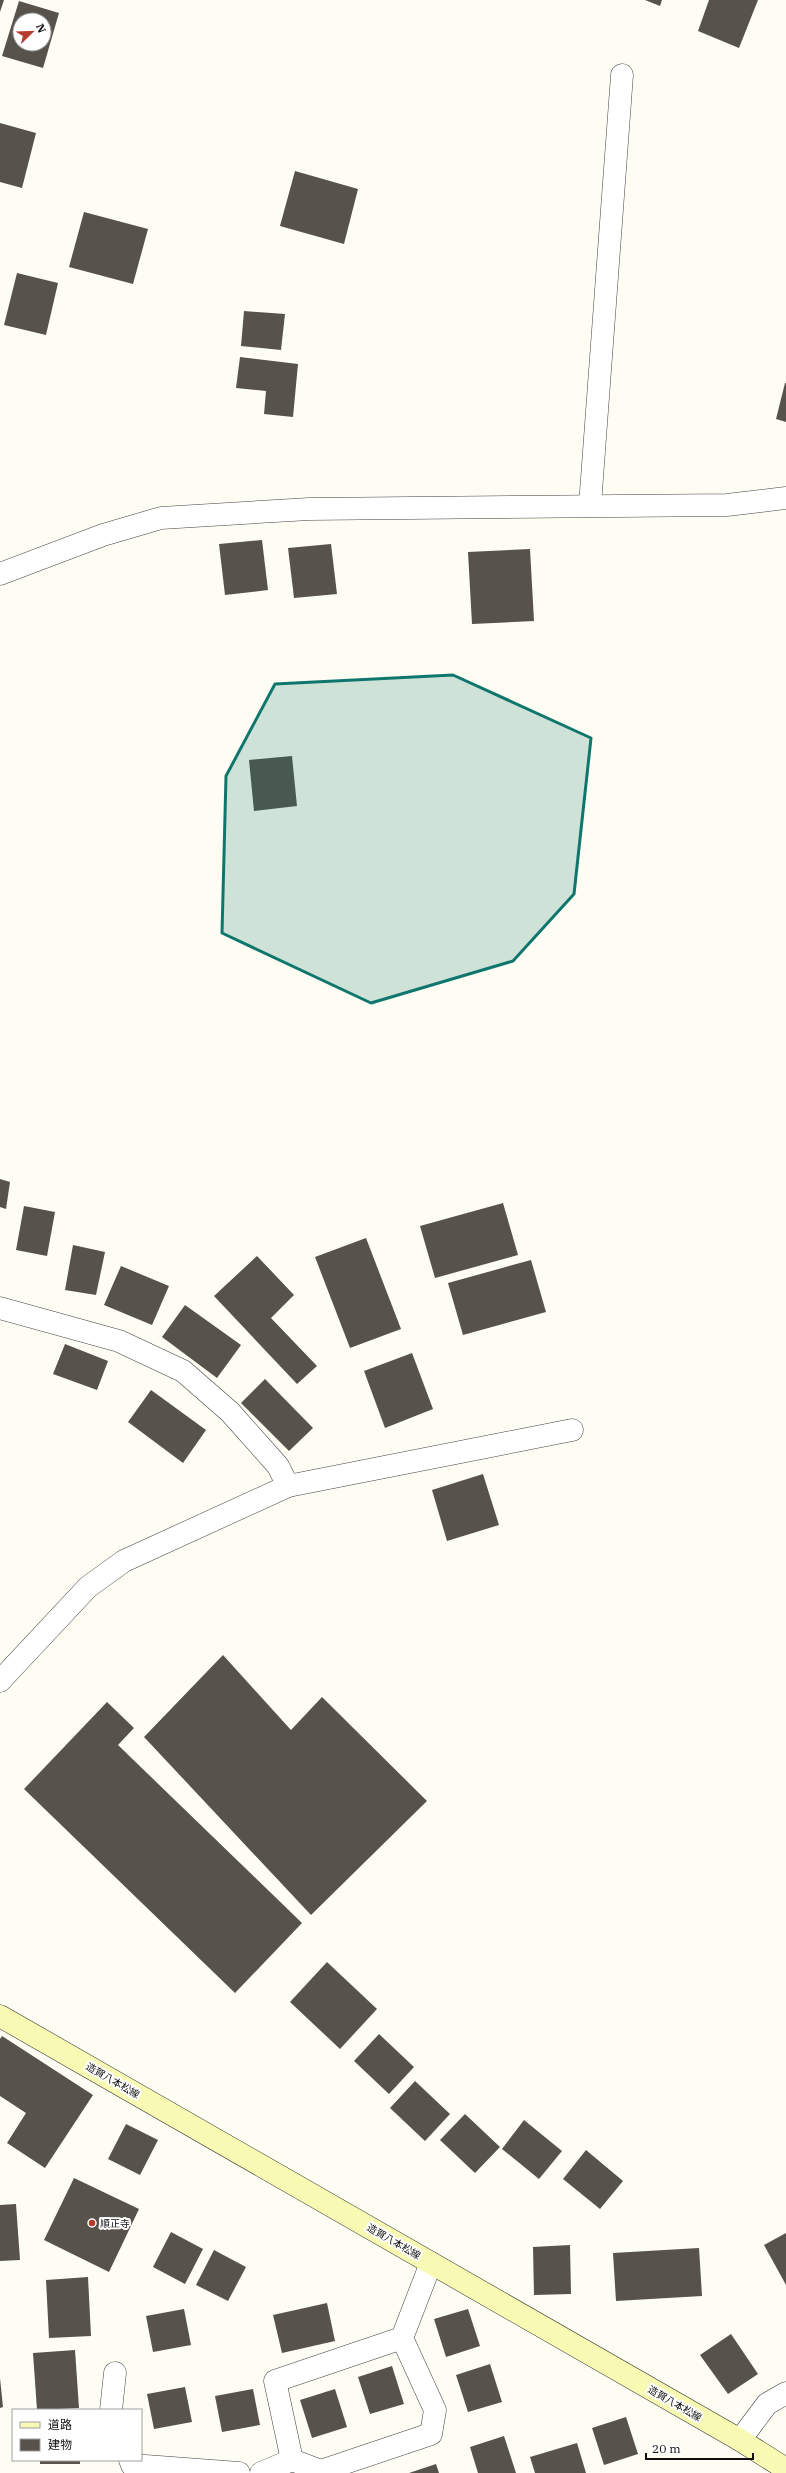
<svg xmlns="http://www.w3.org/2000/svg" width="786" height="2473" viewBox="0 0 786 2473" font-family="'IBM Plex Serif','Noto Sans JP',serif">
<rect width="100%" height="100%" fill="#fefdf3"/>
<g fill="#57524c" fill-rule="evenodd">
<path d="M 0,0 L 4,0 L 0,12 Z"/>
<path d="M 645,0 L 662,0 L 660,6 Z"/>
<path d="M 709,0 L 758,0 L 739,48 L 698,31 Z"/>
<path d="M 19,1 L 59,13 L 43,68 L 2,56 ZM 20,20 L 44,20 L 44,44 L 20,44 Z"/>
<path d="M 0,123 L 36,133 L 22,188 L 0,182 Z"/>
<path d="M 295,171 L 358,189 L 344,244 L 280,226 Z"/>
<path d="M 84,212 L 148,229 L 133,284 L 69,267 Z"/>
<path d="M 17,273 L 58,283 L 46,335 L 4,325 Z"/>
<path d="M 244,311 L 285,314 L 281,350 L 241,346 Z"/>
<path d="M 240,357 L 298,364 L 293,417 L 264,414 L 266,391 L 236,388 Z"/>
<path d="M 785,383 L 786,383 L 786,422 L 776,419 Z"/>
<path d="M 262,540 L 268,590 L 225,595 L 219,544 Z"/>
<path d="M 331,544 L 337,594 L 294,598 L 288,548 Z"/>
<path d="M 530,549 L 534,621 L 472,624 L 468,552 Z"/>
<path d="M 292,756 L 297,806 L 254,811 L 249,760 Z"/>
<path d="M 0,1179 L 10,1182 L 6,1209 L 0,1207 Z"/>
<path d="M 503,1203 L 518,1255 L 435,1278 L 420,1226 Z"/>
<path d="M 24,1206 L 55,1212 L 47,1256 L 16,1250 Z"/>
<path d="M 366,1238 L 401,1329 L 350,1348 L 315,1257 Z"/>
<path d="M 73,1245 L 105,1252 L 96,1295 L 65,1290 Z"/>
<path d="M 257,1256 L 294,1295 L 271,1318 L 317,1366 L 297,1384 L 214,1296 Z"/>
<path d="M 531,1260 L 546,1312 L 463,1335 L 448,1283 Z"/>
<path d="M 121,1266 L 169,1286 L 152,1325 L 104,1305 Z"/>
<path d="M 185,1305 L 241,1345 L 217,1378 L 162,1337 Z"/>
<path d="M 65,1344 L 108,1361 L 97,1390 L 53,1374 Z"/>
<path d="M 412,1353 L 433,1409 L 385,1428 L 364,1371 Z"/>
<path d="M 265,1379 L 313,1428 L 289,1451 L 241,1403 Z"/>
<path d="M 151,1390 L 206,1430 L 183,1463 L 128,1422 Z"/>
<path d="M 483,1474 L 499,1525 L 447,1541 L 432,1490 Z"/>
<path d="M 223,1655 L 291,1730 L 322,1697 L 427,1801 L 311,1915 L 144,1737 Z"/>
<path d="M 107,1702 L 134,1728 L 118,1745 L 302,1923 L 235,1993 L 24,1789 Z"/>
<path d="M 327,1962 L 377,2009 L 340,2049 L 290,2002 Z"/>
<path d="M 379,2034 L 414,2067 L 389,2094 L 354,2061 Z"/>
<path d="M 2,2036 L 93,2095 L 45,2168 L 7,2143 L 26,2113 L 0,2096 L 0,2039 Z"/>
<path d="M 415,2081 L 450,2114 L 425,2141 L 390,2108 Z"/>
<path d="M 465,2114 L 500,2147 L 475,2173 L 440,2140 Z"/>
<path d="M 524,2120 L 562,2151 L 539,2179 L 502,2149 Z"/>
<path d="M 126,2124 L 158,2140 L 140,2175 L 108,2159 Z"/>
<path d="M 586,2150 L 623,2181 L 600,2209 L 563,2179 Z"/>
<path d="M 74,2178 L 139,2209 L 109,2272 L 44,2240 Z"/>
<path d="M 16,2204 L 20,2260 L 0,2261 L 0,2205 Z"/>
<path d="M 171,2232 L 203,2249 L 185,2284 L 153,2267 Z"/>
<path d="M 786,2233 L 786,2285 L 764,2245 Z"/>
<path d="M 570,2245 L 571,2294 L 534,2295 L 533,2247 Z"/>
<path d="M 699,2248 L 702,2296 L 616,2301 L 613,2253 Z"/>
<path d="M 214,2250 L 246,2267 L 228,2301 L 196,2285 Z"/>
<path d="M 88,2277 L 91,2336 L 49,2338 L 46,2280 Z"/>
<path d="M 327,2303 L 335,2341 L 282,2353 L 273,2315 Z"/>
<path d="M 184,2309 L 191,2345 L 153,2352 L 146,2316 Z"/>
<path d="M 468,2309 L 480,2346 L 446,2357 L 434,2319 Z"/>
<path d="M 731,2334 L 758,2374 L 728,2394 L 700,2355 Z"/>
<path d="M 75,2350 L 79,2408 L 37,2410 L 33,2353 Z"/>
<path d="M 490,2364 L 502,2402 L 468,2412 L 456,2375 Z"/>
<path d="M 392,2366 L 404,2404 L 370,2414 L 358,2377 Z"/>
<path d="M 0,2378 L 3,2407 L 0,2408 Z"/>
<path d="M 185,2387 L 192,2422 L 154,2429 L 147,2394 Z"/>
<path d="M 253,2389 L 260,2425 L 222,2432 L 215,2396 Z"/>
<path d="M 335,2389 L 347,2427 L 312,2438 L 300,2400 Z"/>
<path d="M 626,2417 L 638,2454 L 604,2465 L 592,2428 Z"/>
<path d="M 504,2436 L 516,2473 L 478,2473 L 470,2447 Z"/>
<path d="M 577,2443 L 586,2473 L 535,2473 L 530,2457 Z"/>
<rect x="40" y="2460" width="40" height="4"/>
<path d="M 436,2464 L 439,2473 L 409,2473 Z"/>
</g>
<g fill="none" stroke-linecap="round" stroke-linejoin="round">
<g stroke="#424242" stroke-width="23">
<g id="street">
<path d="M 590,505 L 622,75"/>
<path d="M 0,574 L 103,535 L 161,518 L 309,509 L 727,505 L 786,498"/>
<path d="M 0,1308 L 119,1341 L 183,1371 L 230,1412 L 278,1466 L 288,1486"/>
<path d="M 0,1681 L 88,1587 L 124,1561 L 288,1486 L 572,1430"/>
<path d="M 402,2338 L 435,2410 L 431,2434 L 321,2471 L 292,2460 L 275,2381 L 402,2338 L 431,2263"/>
<path d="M 111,2410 L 115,2373"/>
<path d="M 740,2440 L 767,2404 L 786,2393"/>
<path d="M 130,2460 L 132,2465 L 239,2473"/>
<path d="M 261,2473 L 292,2460"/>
</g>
</g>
<g stroke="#313131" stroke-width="23">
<path id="secondary" d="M 0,2016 L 740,2440 L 786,2469"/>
</g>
<use href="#street" stroke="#fff" stroke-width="22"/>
<use href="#secondary" stroke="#f8f9b2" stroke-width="22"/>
</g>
<path fill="#0f766e" fill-opacity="0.2" stroke="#0f766e" stroke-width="3" stroke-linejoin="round" d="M 453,675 L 591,738 L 574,894 L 513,961 L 371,1003 L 222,933 L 226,776 L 275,684 Z"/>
<circle fill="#b63c30" stroke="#fff" stroke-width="1.5" cx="92" cy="2223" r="4"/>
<g text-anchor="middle" stroke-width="4" stroke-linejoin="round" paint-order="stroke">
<g font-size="10" fill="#0f0f0f" stroke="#fff">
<text transform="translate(113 2080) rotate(30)" y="4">造賀八本松線</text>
<text transform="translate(394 2241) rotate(30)" y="4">造賀八本松線</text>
<text transform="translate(675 2403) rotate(30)" y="4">造賀八本松線</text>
</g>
<g font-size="10" fill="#0f0f0f" stroke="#fff" text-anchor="start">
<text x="100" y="2227">順正寺</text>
</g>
</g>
<rect x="12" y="2409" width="130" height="52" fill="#ffffff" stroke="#9f9f9f"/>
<rect x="20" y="2422" width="20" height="6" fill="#f8f9b2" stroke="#9f9f9f"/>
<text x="48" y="2429" font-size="12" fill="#0f0f0f">道路</text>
<rect x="20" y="2439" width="20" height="12" fill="#57524c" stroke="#9f9f9f"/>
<text x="48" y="2449" font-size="12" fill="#0f0f0f">建物</text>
<g transform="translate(32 32) rotate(67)"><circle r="19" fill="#ffffff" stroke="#9f9f9f"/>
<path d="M0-3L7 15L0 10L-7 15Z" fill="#b63c30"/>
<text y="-6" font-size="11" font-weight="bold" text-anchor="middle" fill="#0f0f0f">N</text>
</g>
<path d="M646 2453v6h107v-6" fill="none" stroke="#0f0f0f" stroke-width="2"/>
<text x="652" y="2453" font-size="12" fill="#0f0f0f" stroke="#ffffff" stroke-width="3" paint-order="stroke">20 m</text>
</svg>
